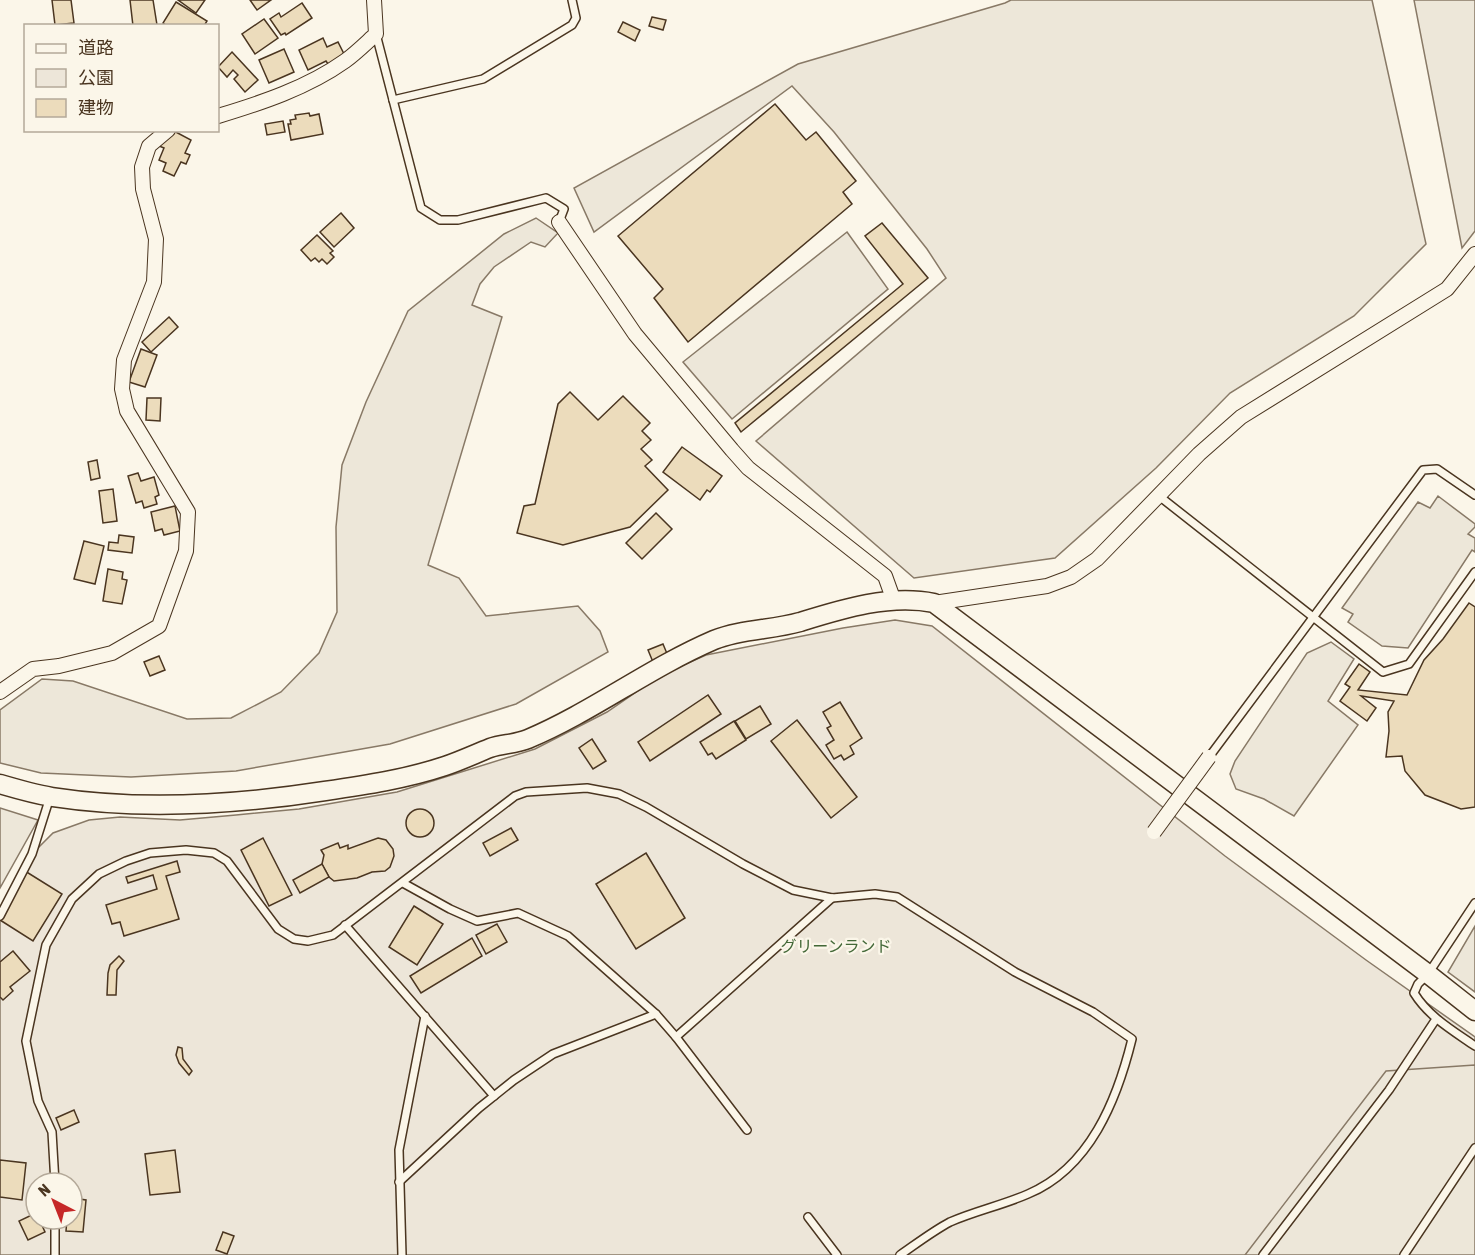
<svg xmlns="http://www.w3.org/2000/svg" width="1475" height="1255" viewBox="0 0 1475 1255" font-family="'Asap Condensed','Noto Sans JP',sans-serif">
<rect width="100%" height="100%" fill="#fbf6e9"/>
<path fill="#ede6d9" stroke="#887966" stroke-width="1.5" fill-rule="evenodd" d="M 895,620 L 932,626 L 1225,856 L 1366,960 L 1475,1037 L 1475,1255 L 0,1255 L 0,916 L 32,854 L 53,833 L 89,820 L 120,817 L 180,820 L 236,815 L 299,809 L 397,792 L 535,749 L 607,712 L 661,675 L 706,655 L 843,628 ZM 36,1183 L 72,1183 L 72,1219 L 36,1219 Z"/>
<g fill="#ede7d9" stroke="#887966" stroke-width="1.5">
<path d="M 1011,0 L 1372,0 L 1426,244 L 1354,316 L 1230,393 L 1156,468 L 1055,558 L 914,578 L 756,441 L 946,278 L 927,249 L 834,132 L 792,86 L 594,232 L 574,188 L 798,64 L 1005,3 Z"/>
<path d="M 1414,0 L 1475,0 L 1475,231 L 1462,248 Z"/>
<path d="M 536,218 L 558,233 L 545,247 L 531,242 L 494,267 L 480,284 L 472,305 L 502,317 L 428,565 L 459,578 L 486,616 L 578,606 L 600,631 L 608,652 L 516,704 L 390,744 L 236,771 L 131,777 L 41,773 L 0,763 L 0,710 L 42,679 L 73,681 L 187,719 L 231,718 L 281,692 L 319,653 L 337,612 L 336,527 L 342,465 L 366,402 L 408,311 L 504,234 Z"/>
<path d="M 847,232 L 888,289 L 732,419 L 683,362 Z"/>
<path d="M 1438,496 L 1475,524 L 1475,527 L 1468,534 L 1475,538 L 1475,552 L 1472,550 L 1408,648 L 1382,646 L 1348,622 L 1353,614 L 1342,608 L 1418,502 L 1430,508 Z"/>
<path d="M 1331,642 L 1354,659 L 1328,701 L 1358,725 L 1294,816 L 1264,799 L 1236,789 L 1230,774 L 1235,761 L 1307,653 Z"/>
<path d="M 0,808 L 38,820 L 0,888 Z"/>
<path d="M 1475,926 L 1475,992 L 1448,972 Z"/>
<path d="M 1475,1065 L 1475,1255 L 1245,1255 L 1386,1071 Z"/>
</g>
<g fill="#ecdcbc" stroke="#4a3520" stroke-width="1.5">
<path d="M 52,0 L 71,0 L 74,23 L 55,25 Z"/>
<path d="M 130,0 L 153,0 L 157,25 L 133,26 Z"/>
<path d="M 178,0 L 205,0 L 196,13 Z"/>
<path d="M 250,0 L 271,0 L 257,10 Z"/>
<path d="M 176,2 L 207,21 L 204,26 L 167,26 L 163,23 Z"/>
<path d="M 302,3 L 312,18 L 286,35 L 285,33 L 281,35 L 270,19 L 279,13 L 281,17 Z"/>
<path d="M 652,17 L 666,20 L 663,30 L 649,26 Z"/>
<path d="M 264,19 L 278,38 L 255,54 L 242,34 Z"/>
<path d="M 623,22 L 640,30 L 635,41 L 618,32 Z"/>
<path d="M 323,38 L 327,47 L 338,42 L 345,56 L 328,64 L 326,61 L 308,70 L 299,50 Z"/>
<path d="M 284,49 L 294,72 L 269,83 L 259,60 Z"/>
<path d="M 232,52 L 258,80 L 245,92 L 234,79 L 238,75 L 233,70 L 227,77 L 218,67 Z"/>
<path d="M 775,104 L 806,140 L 816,132 L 856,181 L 843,192 L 852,204 L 688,342 L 654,298 L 663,289 L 618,236 Z"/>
<path d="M 309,113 L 310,116 L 319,114 L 323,134 L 291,140 L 288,124 L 291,124 L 290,120 L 296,119 L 295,115 Z"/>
<path d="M 283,121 L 285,132 L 267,135 L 265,124 Z"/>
<path d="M 172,130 L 191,140 L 185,153 L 190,155 L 186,164 L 181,162 L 174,176 L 163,171 L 166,163 L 159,160 L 164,148 L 159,146 Z"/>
<path d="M 341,213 L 354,228 L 334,247 L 320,232 Z"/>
<path d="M 882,223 L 928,278 L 741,432 L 735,423 L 903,284 L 865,236 Z"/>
<path d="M 317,235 L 333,251 L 330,253 L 334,257 L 327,264 L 322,259 L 319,262 L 315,258 L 311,261 L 301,250 Z"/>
<path d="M 169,317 L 178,327 L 151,352 L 142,342 Z"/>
<path d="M 141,349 L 157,355 L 145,387 L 129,382 Z"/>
<path d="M 570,392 L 598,420 L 623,396 L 650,423 L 642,431 L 651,440 L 641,449 L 652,460 L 645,466 L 668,490 L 630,527 L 563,545 L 517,533 L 524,506 L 535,504 L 558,404 Z"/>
<path d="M 147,398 L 161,398 L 160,421 L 146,420 Z"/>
<path d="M 682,447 L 722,476 L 710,492 L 707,490 L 700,500 L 663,472 Z"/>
<path d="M 97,460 L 100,478 L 91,480 L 88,462 Z"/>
<path d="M 138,473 L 141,481 L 154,477 L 159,495 L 155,497 L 157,504 L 144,508 L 142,501 L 136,503 L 128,476 Z"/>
<path d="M 113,489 L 117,521 L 103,523 L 99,491 Z"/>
<path d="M 175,506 L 180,531 L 164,535 L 162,529 L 155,531 L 151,512 Z"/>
<path d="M 656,513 L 672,529 L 642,559 L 626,543 Z"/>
<path d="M 119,535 L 134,537 L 132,553 L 108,550 L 109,542 L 118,543 Z"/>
<path d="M 84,541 L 104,546 L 95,584 L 74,579 Z"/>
<path d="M 108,569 L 123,572 L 122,579 L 127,580 L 122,604 L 103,601 Z"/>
<path d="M 1469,603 L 1475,607 L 1475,807 L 1461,809 L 1425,795 L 1405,771 L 1402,756 L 1386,757 L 1389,731 L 1388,712 L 1394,701 L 1361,696 L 1376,708 L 1367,721 L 1340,701 L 1350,687 L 1345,684 L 1359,664 L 1370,672 L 1358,690 L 1407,695 L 1424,660 L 1443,639 Z"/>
<path d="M 663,644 L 668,656 L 653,662 L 648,650 Z"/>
<path d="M 159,656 L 165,670 L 150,676 L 144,662 Z"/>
<path d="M 708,695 L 721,714 L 650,761 L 638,742 Z"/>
<path d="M 840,702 L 862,738 L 850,746 L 854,754 L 844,760 L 841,755 L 834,759 L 826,745 L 834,740 L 827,728 L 831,726 L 823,712 Z"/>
<path d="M 760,706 L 771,724 L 746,739 L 735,721 Z"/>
<path d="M 797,720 L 857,797 L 831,818 L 771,741 Z"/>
<path d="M 734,721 L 746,740 L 716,759 L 712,753 L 708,755 L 700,742 Z"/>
<path d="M 592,739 L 606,761 L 593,769 L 579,748 Z"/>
<circle cx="420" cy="823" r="14"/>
<path d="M 511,828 L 518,840 L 490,856 L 483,843 Z"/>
<path d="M 263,838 L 292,895 L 269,906 L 241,850 Z"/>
<path d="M 378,838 L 386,840 L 393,849 L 394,856 L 390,867 L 385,871 L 372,872 L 357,878 L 334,881 L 329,877 L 322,864 L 324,855 L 321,850 L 338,843 L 340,848 L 348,845 L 348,849 Z"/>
<path d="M 646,853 L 685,918 L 636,949 L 596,884 Z"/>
<path d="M 177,861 L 180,872 L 166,876 L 179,919 L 124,936 L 120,922 L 112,924 L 106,905 L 157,889 L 153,875 L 128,883 L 126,877 Z"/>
<path d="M 322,864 L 329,877 L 300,893 L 293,880 Z"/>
<path d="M 25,871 L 62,894 L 33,941 L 0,920 L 0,912 Z"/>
<path d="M 414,906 L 443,924 L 417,965 L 389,947 Z"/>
<path d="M 497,924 L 507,942 L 486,954 L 476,935 Z"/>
<path d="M 472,938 L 482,956 L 421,993 L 410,976 Z"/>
<path d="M 13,951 L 30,971 L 10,987 L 13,991 L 3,1000 L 0,997 L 0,962 Z"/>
<path d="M 119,956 L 124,961 L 117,970 L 116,995 L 107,995 L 108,973 L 110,965 Z"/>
<path d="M 178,1047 L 182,1048 L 183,1059 L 192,1071 L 189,1075 L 179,1063 L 176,1055 Z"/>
<path d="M 74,1110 L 79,1122 L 61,1130 L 56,1118 Z"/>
<path d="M 175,1150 L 180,1192 L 150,1195 L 145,1154 Z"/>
<path d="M 0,1160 L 26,1163 L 22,1200 L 0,1197 Z"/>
<path d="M 72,1198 L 86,1200 L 83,1232 L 66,1231 L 67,1219 L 72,1219 Z"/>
<path d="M 36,1213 L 36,1219 L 39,1219 L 45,1232 L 28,1240 L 19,1221 Z"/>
<path d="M 223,1232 L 234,1236 L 227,1254 L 216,1250 Z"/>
</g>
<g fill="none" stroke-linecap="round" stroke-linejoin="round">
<g stroke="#4a3520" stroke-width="10">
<g id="lane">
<path d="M 376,34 L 421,208 L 440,220 L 458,220 L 546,198 L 564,209 L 559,222"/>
<path d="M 393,100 L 483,79 L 572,25 L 576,18 L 572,0"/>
<path d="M 1159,496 L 1383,672 L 1409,664 L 1475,572"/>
<path d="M 1209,757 L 1423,470 L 1437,469 L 1475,495"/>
<path d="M 403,883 L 450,909 L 477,921 L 518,913 L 568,936 L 656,1014 L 676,1037 L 747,1130"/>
<path d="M 1475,903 L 1428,974 L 1418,984 L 1414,993 C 1429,1017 1452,1030 1475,1046"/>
<path d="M 0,916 L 32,854 L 50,797"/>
<path d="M 345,925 L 494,1096"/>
<path d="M 676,1037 L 832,898"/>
<path d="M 399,1182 L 479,1108 L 514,1080 L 553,1054 L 656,1014"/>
<path d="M 55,1183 L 52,1132 L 38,1101 L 26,1041 L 46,945 L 72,899 L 99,874 L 126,861 L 150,853 L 186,850 L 214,853 L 227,861 L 278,929 L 294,939 L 308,941 L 333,935 L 515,796 L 526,792 L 587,788 L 619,794 L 646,807 L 743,864 L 793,890 L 832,898 L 875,894 L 897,897 L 1015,972 L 1093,1012 L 1132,1039 C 1117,1100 1090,1168 1028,1194 C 1003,1205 975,1211 950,1222 C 933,1231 916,1244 900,1255"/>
<path d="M 808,1217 L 837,1255"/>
<path d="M 55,1219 L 55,1255"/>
<path d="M 402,1255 L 399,1150 L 425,1016"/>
<path d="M 1263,1255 L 1389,1090 L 1436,1019"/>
<path d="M 1404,1255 L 1475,1148"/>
</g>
</g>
<g stroke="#4a3520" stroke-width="16">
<g id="street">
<path d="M 218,116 C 261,103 307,88 345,61 C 356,53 366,43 376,34 L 374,0"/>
<path d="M 559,222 L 635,334 L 732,450 L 748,468 L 885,576 L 894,601"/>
<path d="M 934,603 L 1047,586 L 1071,577 L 1097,559 L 1199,454 L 1241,417 L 1447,289 L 1475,254"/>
<path d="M 0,692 L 33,669 L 59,666 L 112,653 L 159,626 L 186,551 L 188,512 L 127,411 L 122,389 L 124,360 L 154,282 L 156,239 L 143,189 L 142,167 L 149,146 L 168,130"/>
</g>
</g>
<g stroke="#4a3520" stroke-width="21">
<path id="secondary" d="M 0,784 C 17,789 35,794 52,797 C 143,811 235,805 325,791 C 366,785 406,779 445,766 C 460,761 475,754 490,748 C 502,744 516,744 528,739 C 592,712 649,668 714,640 C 741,629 772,630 800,622 C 842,609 889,594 934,603 L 1428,974 L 1475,1011"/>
</g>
<use href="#lane" stroke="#fbf6e9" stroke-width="7"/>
<use href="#street" stroke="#fbf6e9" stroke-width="14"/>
<use href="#secondary" stroke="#fbf6e9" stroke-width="18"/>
<g stroke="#4a3520" stroke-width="16" stroke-linecap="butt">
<path id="street-bridge" d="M 1154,832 L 1209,757"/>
</g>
<use href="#street-bridge" stroke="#fbf6e9" stroke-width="14"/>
</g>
<g text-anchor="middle" stroke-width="4.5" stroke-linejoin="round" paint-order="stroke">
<g font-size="16" fill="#436837" stroke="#fbf6e9">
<text x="836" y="952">グリーンランド</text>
</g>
</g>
<rect x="24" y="24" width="195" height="108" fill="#fbf6e9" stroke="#b4a999" stroke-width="1.5"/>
<rect x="36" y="44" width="30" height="9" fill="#fbf6e9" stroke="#b4a999" stroke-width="1.5"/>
<text x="78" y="54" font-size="18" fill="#4a3520">道路</text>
<rect x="36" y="69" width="30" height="18" fill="#ede6d9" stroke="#b4a999" stroke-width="1.5"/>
<text x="78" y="84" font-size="18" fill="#4a3520">公園</text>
<rect x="36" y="99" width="30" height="18" fill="#ecdcbc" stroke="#b4a999" stroke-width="1.5"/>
<text x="78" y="114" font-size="18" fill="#4a3520">建物</text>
<g transform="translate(54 1201) rotate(318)"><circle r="28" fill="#fbf6e9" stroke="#b4a999" stroke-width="1.5"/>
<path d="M0-4.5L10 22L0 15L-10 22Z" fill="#c62828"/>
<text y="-9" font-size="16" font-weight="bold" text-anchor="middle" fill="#4a3520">N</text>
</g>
</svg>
